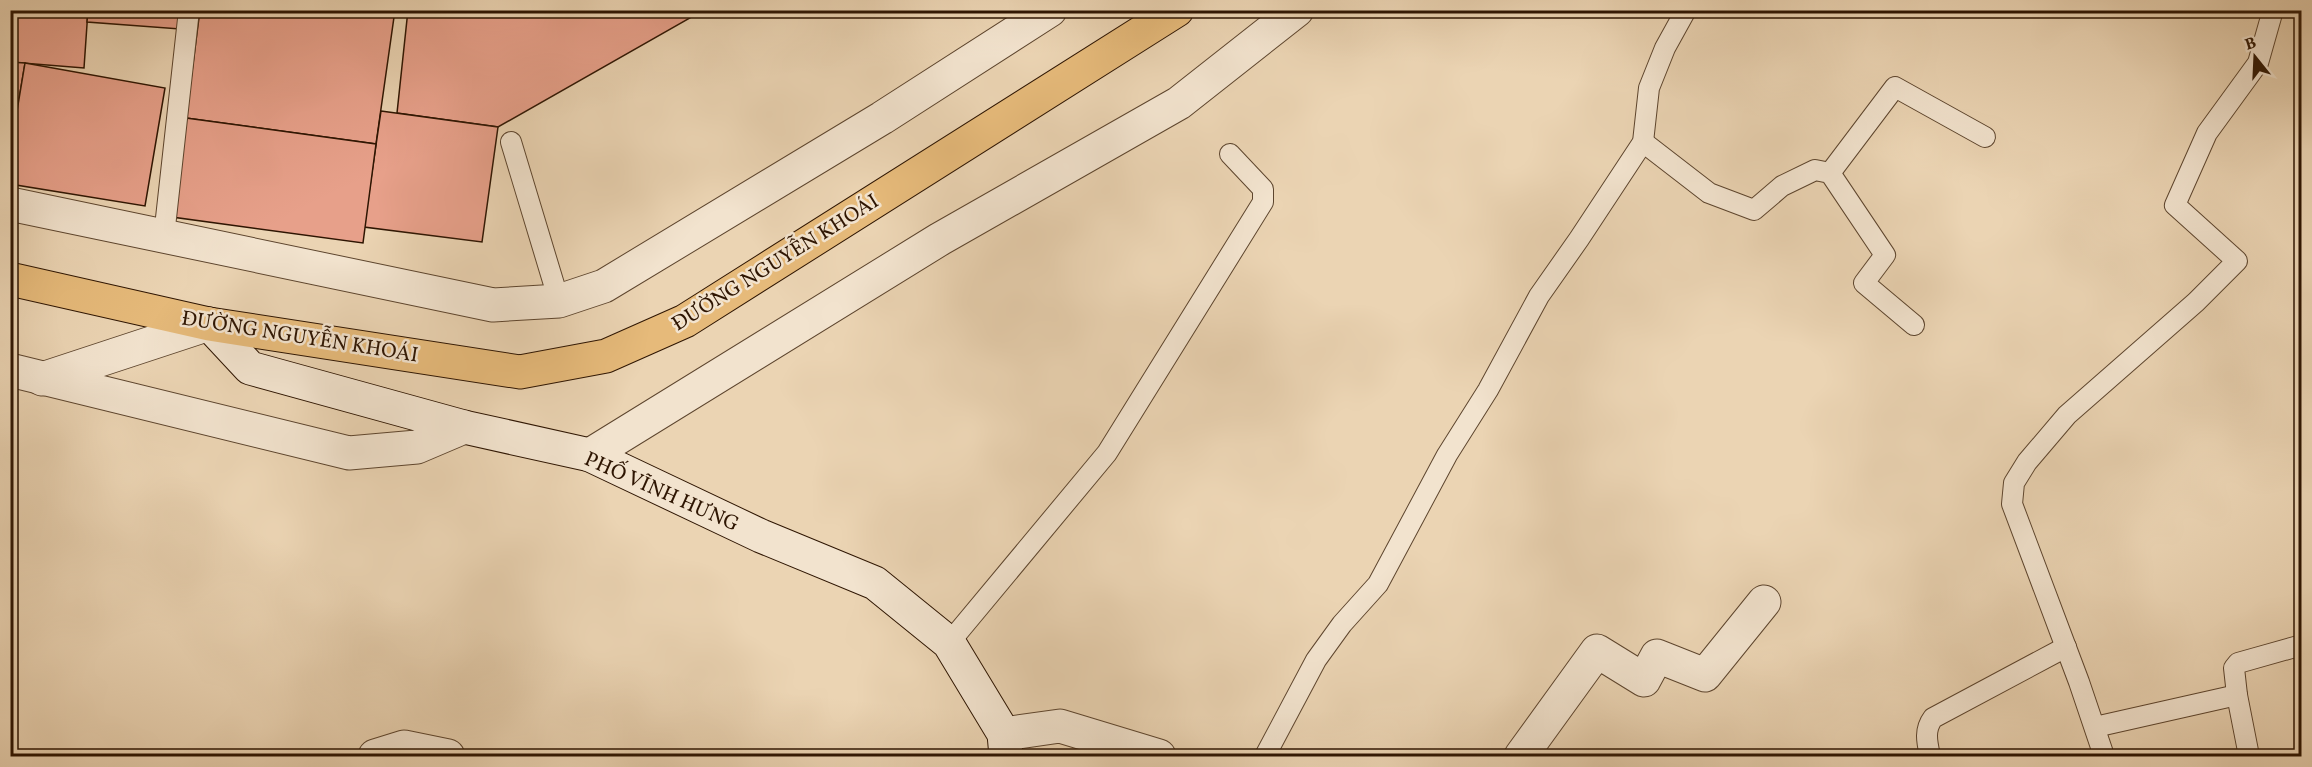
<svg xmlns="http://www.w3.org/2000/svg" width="2312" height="767" viewBox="0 0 2312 767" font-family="Vollkorn,serif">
<rect width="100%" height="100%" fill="#ebd4b3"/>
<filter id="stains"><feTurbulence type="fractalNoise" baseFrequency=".00333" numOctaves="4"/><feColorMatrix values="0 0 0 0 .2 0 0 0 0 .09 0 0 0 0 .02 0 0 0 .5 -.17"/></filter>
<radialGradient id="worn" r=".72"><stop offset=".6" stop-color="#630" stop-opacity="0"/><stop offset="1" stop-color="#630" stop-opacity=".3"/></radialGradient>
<g fill="#e7a08a" stroke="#2e1502" stroke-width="1.5">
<path d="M 10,10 L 88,10 L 84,68 L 10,62 Z"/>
<path d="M 88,10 L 181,10 L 180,29 L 87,22 Z"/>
<path d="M 200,10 L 395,10 L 376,144 L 186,118 Z"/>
<path d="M 408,10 L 696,10 L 697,14 L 498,127 L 397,113 Z"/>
<path d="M 10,62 L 25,63 L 10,153 Z"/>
<path d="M 25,63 L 165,88 L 145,206 L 10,184 L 10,153 Z"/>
<path d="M 381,111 L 498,127 L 482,242 L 364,227 Z"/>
<path d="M 186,118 L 376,144 L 363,243 L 172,217 Z"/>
</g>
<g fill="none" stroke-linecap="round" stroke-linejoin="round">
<g stroke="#5d452e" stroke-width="22">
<g id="service">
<path d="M 511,142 L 559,301"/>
<path d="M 1643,142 L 1709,193 L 1754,210 L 1782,186 L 1815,170 L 1830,173 L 1885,255 L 1864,283 L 1914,325"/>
<path d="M 1830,173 L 1895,87 L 1985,137"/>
<path d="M 164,236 L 189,10"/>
<path d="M 949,643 L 1107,453 L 1263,202 L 1263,189 L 1230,154"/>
<path d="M 2237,695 L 2249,756"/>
<path d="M 2095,727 L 2237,695 L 2234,668 L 2238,663 L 2302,645"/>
<path d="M 1265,756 L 1316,660 L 1342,624 L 1378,584 L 1447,455 L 1488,390 L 1539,296 L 1579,239 L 1643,142 L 1649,88 L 1665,48 L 1686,10"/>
<path d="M 1930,756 C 1927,742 1924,730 1933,718 L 2066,647"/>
<path d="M 2104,756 L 2079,682 L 2012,504 L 2014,483 L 2027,462 L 2067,415 L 2196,302 L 2237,261 L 2175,205 L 2207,133 L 2258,63 L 2273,10"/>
</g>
</g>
<g stroke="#5d452e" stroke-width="35">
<g id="minor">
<path d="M 10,204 L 493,305 L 559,301 L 604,286 L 882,118 L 1050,10"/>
<path d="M 10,370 L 349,453 L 417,447 L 464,427"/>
<path d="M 42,379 L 209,324"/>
<path d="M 590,455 L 940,239 L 1179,103 L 1297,10"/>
<path d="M 1004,734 L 1060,726 L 1159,756"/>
<path d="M 375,756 L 404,747 L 448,756"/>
<path d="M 1521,756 L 1597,651 L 1644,680 L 1657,656 L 1705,675 L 1764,602"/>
</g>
</g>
<g stroke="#2e1502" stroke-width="35">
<path id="secondary" d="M 209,324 L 250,368 L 464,427 L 590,455 L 761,536 L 875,583 L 949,643 L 1004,734 L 1006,756"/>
</g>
<g stroke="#2e1502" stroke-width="35">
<path id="primary" d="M 10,279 L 209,324 L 520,372 L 606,356 L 685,321 L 1177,10"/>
</g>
<use href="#service" stroke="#f2e3ce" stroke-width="20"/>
<use href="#minor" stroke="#f2e3ce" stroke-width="33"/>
<use href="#secondary" stroke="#f2e3ce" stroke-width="33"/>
<use href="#primary" stroke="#e6ba7a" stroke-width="33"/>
</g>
<g text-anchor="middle" stroke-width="5" stroke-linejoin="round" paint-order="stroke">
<g font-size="21" fill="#2e1502" stroke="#f2e3ce">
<text transform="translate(775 262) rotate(-32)" y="7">ĐƯỜNG NGUYỄN KHOÁI</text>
<text transform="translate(300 336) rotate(9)" y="7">ĐƯỜNG NGUYỄN KHOÁI</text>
<text transform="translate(662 491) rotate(24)" y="7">PHỐ VĨNH HƯNG</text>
</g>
</g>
<rect width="2312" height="767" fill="none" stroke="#ebd4b3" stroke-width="36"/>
<rect x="12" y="12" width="2288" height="743" fill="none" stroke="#2e1502" stroke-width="3"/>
<rect x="18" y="18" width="2276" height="731" fill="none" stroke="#2e1502" stroke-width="1.5"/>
<g transform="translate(2255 57) rotate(342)" stroke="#f2e3ce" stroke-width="4.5" paint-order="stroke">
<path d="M0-4.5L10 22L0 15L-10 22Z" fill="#2e1502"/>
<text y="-9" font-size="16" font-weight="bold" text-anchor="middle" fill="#2e1502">B</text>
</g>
<rect width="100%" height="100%" filter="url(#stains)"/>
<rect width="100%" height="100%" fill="url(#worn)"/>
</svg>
